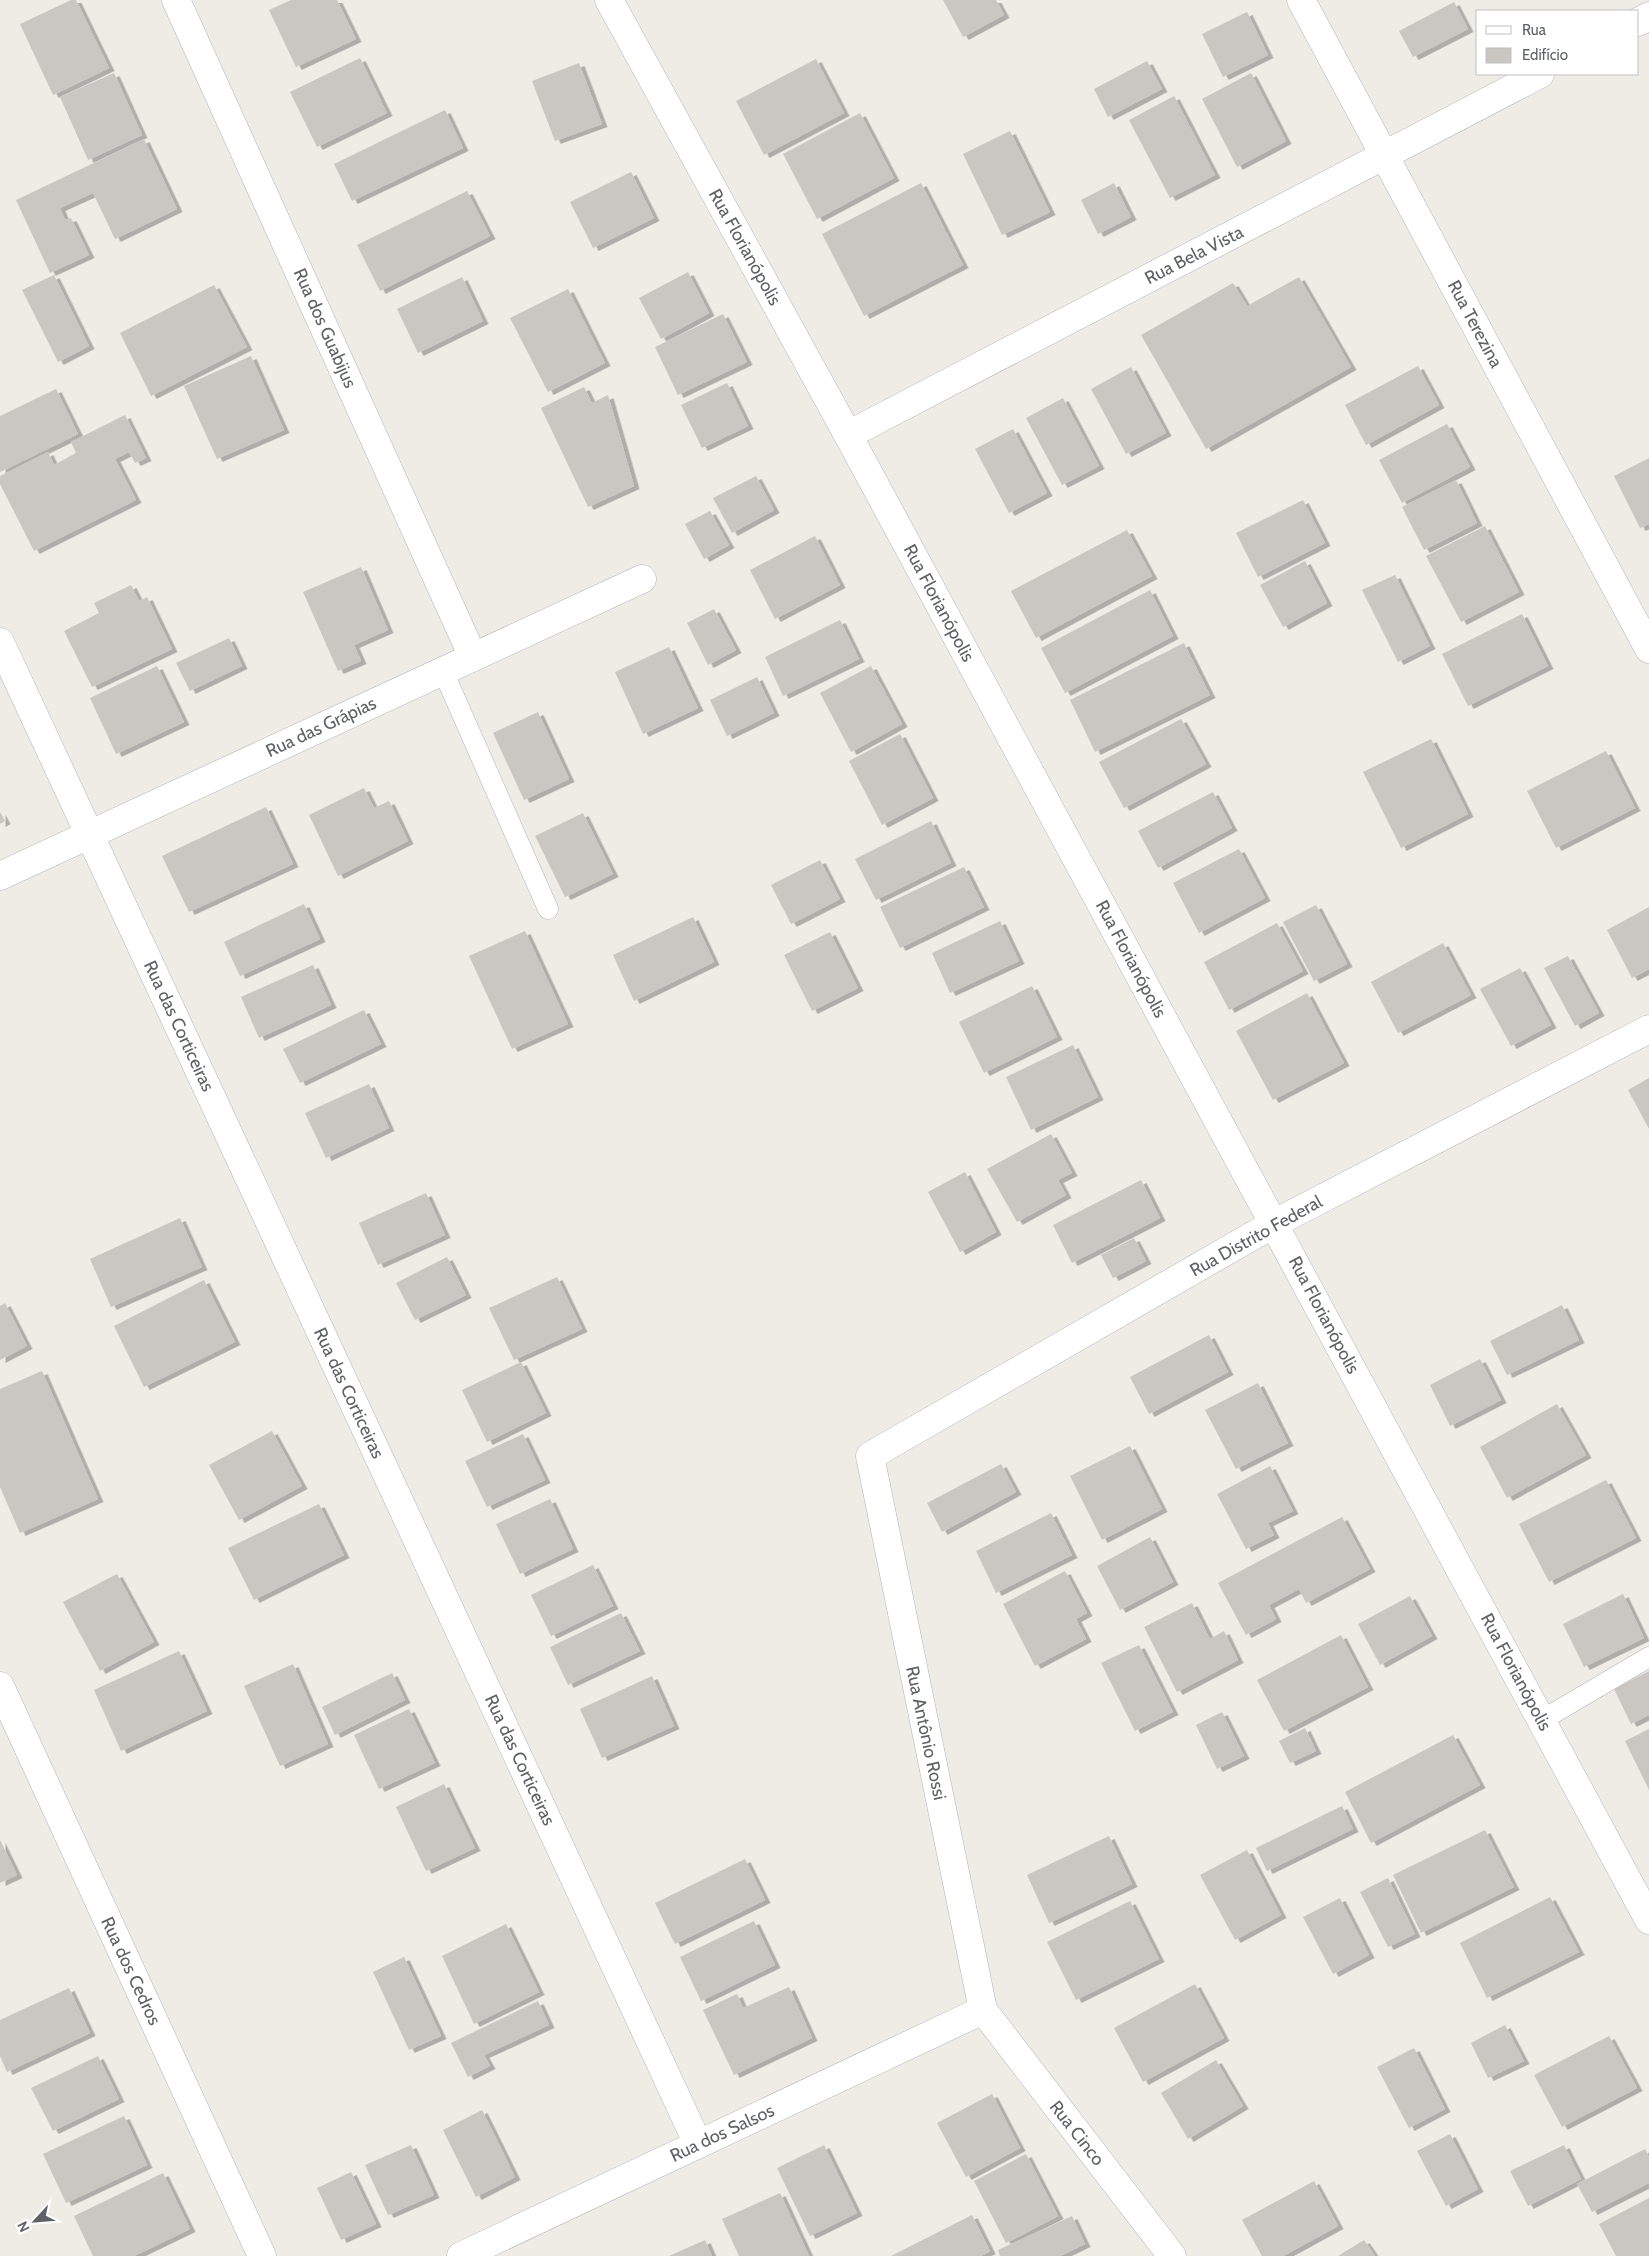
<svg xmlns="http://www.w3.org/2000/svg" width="1649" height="2256" viewBox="0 0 1649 2256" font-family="Cabin,sans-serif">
<defs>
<filter id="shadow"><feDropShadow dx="5.5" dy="3" stdDeviation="0" flood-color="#0004"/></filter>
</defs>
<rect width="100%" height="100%" fill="#efece6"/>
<g fill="#cac7c3" filter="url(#shadow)">
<path d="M 71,0 L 76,0 L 109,68 L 53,95 L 20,24 Z"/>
<path d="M 291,0 L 337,0 L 356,39 L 296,67 L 269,10 Z"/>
<path d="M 943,0 L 996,0 L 1004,15 L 963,37 Z"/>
<path d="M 1454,2 L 1468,29 L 1413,57 L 1399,31 Z"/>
<path d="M 1247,12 L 1268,55 L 1223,77 L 1202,34 Z"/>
<path d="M 360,58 L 387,113 L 317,147 L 290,92 Z"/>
<path d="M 816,59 L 844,113 L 764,155 L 736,101 Z"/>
<path d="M 1147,61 L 1162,89 L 1108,117 L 1094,89 Z"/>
<path d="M 579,63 L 602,124 L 555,141 L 532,81 Z"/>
<path d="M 114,73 L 142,135 L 88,160 L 60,97 Z"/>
<path d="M 1251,73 L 1286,141 L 1237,167 L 1202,99 Z"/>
<path d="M 1174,96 L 1215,175 L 1170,198 L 1129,120 Z"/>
<path d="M 445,110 L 463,148 L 352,201 L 334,164 Z"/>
<path d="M 860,113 L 894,178 L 817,219 L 783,154 Z"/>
<path d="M 1010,131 L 1050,212 L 1002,235 L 963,154 Z"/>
<path d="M 144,139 L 177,209 L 115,239 L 93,193 L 60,208 L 65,220 L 71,218 L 89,255 L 50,273 L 16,200 Z"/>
<path d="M 631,172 L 654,218 L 593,248 L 570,202 Z"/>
<path d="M 921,183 L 963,265 L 864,316 L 822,234 Z"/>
<path d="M 1114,183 L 1131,217 L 1098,234 L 1081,200 Z"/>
<path d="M 467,191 L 490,236 L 380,291 L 357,245 Z"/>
<path d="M 688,272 L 709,313 L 661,339 L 639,298 Z"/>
<path d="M 54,275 L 89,346 L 58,362 L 22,290 Z"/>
<path d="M 462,277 L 483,321 L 418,353 L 397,309 Z"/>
<path d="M 1299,277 L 1351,367 L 1206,449 L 1141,335 L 1233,283 L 1247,306 Z"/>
<path d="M 214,285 L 247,347 L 151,396 L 120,333 Z"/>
<path d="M 568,289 L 605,363 L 548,392 L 510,318 Z"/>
<path d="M 723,314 L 747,362 L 678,395 L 655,347 Z"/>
<path d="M 251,356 L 284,430 L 217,459 L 184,386 Z"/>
<path d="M 1418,366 L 1439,405 L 1366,445 L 1345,405 Z"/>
<path d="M 1131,367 L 1166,433 L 1126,454 L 1091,389 Z"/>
<path d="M 727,383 L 748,426 L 702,448 L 681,405 Z"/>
<path d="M 584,387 L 592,403 L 608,395 L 634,486 L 588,507 L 541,408 Z"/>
<path d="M 56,389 L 78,434 L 0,472 L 0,416 Z"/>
<path d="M 1063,398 L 1099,466 L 1062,485 L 1026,418 Z"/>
<path d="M 125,415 L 146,458 L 135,463 L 129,452 L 115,459 L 136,500 L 34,551 L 0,484 L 0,476 L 48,452 L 54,465 L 76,453 L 71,442 Z"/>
<path d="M 1447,424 L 1470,467 L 1402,503 L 1379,460 Z"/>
<path d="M 1013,429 L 1047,493 L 1009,513 L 975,449 Z"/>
<path d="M 1649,458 L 1649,524 L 1640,528 L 1614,476 Z"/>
<path d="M 756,476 L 774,510 L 732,533 L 713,498 Z"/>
<path d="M 1456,480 L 1477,523 L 1424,550 L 1402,507 Z"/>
<path d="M 1303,500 L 1325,543 L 1258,577 L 1236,533 Z"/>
<path d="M 710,511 L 729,545 L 704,559 L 685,524 Z"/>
<path d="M 1485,526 L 1519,592 L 1461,622 L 1426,556 Z"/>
<path d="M 1127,530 L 1152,576 L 1036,638 L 1011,591 Z"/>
<path d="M 815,536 L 840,585 L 775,619 L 750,570 Z"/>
<path d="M 1305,561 L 1327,603 L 1283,627 L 1260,585 Z"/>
<path d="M 361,567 L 388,630 L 354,645 L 361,661 L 338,671 L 303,592 Z"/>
<path d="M 1395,575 L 1430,646 L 1398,662 L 1362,590 Z"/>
<path d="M 131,585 L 139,601 L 147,597 L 172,649 L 92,687 L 64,631 L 99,613 L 94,603 Z"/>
<path d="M 1150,590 L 1173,636 L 1065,693 L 1041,648 Z"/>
<path d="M 714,609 L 736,650 L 708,665 L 687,623 Z"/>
<path d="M 1522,614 L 1548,666 L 1468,706 L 1442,654 Z"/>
<path d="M 840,620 L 859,659 L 783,696 L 765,657 Z"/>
<path d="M 229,638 L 242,666 L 190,691 L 176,663 Z"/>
<path d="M 1184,643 L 1210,695 L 1095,752 L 1070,700 Z"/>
<path d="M 669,647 L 698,708 L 643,734 L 615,672 Z"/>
<path d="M 157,666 L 184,722 L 116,754 L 90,698 Z"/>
<path d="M 871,666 L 902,724 L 851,752 L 820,693 Z"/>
<path d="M 757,677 L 774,713 L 727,736 L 710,700 Z"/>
<path d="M 538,712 L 569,779 L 524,800 L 493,733 Z"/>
<path d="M 1181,719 L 1206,764 L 1124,808 L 1099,762 Z"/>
<path d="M 900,734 L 933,798 L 882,825 L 849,761 Z"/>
<path d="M 1431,739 L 1468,814 L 1401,848 L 1363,772 Z"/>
<path d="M 1606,751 L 1635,808 L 1556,848 L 1527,791 Z"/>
<path d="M 364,788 L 374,808 L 389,801 L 408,841 L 338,876 L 309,815 Z"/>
<path d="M 1213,792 L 1232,828 L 1158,868 L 1138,831 Z"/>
<path d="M 266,807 L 293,864 L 189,912 L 162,856 Z"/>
<path d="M 0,812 L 5,821 L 0,824 Z"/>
<path d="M 583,813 L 613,874 L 565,897 L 535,836 Z"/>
<path d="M 931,821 L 951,863 L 876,900 L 855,859 Z"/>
<path d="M 1239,849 L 1265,898 L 1199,933 L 1173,883 Z"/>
<path d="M 820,860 L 840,899 L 791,924 L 771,885 Z"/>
<path d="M 964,867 L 984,907 L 900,948 L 880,907 Z"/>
<path d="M 304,904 L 320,939 L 240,976 L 224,942 Z"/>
<path d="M 1316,905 L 1347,964 L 1314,981 L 1283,922 Z"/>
<path d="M 1649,907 L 1649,969 L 1632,978 L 1607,930 Z"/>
<path d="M 693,917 L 714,962 L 634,1001 L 613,955 Z"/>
<path d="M 1000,921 L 1019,961 L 950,993 L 932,953 Z"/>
<path d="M 1277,923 L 1303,971 L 1229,1010 L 1204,962 Z"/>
<path d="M 525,931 L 568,1024 L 512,1049 L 469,956 Z"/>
<path d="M 830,932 L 858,988 L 812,1011 L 784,955 Z"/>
<path d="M 1443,943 L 1471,995 L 1398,1033 L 1371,982 Z"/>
<path d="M 1568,956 L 1599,1013 L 1575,1026 L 1544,968 Z"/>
<path d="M 313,965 L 331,1005 L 259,1038 L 241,997 Z"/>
<path d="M 1520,968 L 1551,1025 L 1511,1046 L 1480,989 Z"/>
<path d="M 1032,986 L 1057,1037 L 984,1073 L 959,1022 Z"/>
<path d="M 1307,993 L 1344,1063 L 1273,1100 L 1236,1031 Z"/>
<path d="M 364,1010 L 381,1044 L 300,1083 L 283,1049 Z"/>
<path d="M 1073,1045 L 1098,1097 L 1031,1130 L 1006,1077 Z"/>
<path d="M 1649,1078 L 1649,1129 L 1628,1090 Z"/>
<path d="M 369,1084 L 389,1128 L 326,1158 L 305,1113 Z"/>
<path d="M 1051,1134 L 1072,1173 L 1058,1180 L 1066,1195 L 1017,1222 L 987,1169 Z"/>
<path d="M 965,1172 L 996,1232 L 960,1252 L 928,1192 Z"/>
<path d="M 1141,1180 L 1160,1218 L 1072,1263 L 1053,1225 Z"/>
<path d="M 426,1193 L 445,1235 L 378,1265 L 359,1223 Z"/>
<path d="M 180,1218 L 202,1267 L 111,1307 L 90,1259 Z"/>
<path d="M 1134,1238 L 1146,1261 L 1113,1278 L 1101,1255 Z"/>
<path d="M 447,1257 L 466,1295 L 415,1320 L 396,1283 Z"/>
<path d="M 557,1277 L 582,1329 L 514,1360 L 489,1308 Z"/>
<path d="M 204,1280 L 235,1342 L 144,1387 L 114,1326 Z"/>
<path d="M 5,1303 L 27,1346 L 0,1360 L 0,1306 Z"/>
<path d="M 1562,1305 L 1579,1340 L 1507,1375 L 1490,1341 Z"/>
<path d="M 1209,1335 L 1228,1372 L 1149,1414 L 1130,1377 Z"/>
<path d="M 1480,1359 L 1501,1400 L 1450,1426 L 1430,1385 Z"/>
<path d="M 521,1362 L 546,1413 L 487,1442 L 462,1390 Z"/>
<path d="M 42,1371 L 98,1499 L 20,1533 L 0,1487 L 0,1389 Z"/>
<path d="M 1258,1383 L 1288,1443 L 1236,1469 L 1205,1410 Z"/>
<path d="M 1557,1404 L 1586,1455 L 1507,1498 L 1480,1447 Z"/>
<path d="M 272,1431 L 302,1486 L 239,1520 L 209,1465 Z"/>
<path d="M 523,1434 L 545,1480 L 487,1507 L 465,1461 Z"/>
<path d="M 1130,1446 L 1162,1509 L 1102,1540 L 1070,1476 Z"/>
<path d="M 1001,1464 L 1016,1492 L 942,1532 L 927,1503 Z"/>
<path d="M 1270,1466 L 1293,1511 L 1268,1523 L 1274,1535 L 1246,1549 L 1217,1494 Z"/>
<path d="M 1606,1480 L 1636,1538 L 1549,1582 L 1519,1524 Z"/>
<path d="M 550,1499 L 573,1549 L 520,1574 L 496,1524 Z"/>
<path d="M 319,1504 L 344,1555 L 254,1600 L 228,1548 Z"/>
<path d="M 1051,1513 L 1072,1555 L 996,1593 L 976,1551 Z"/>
<path d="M 1342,1517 L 1370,1569 L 1306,1603 L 1299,1589 L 1269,1605 L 1276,1619 L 1246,1635 L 1218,1583 Z"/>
<path d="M 1150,1537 L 1173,1582 L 1120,1610 L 1097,1566 Z"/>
<path d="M 593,1565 L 613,1606 L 551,1636 L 531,1595 Z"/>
<path d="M 1065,1571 L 1087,1613 L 1076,1619 L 1086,1639 L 1035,1666 L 1003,1604 Z"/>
<path d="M 117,1574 L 154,1642 L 100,1671 L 63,1602 Z"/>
<path d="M 1623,1594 L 1644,1638 L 1584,1667 L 1563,1624 Z"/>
<path d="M 1410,1596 L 1432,1636 L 1380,1665 L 1358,1624 Z"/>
<path d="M 1192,1603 L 1210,1639 L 1224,1631 L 1238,1660 L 1177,1692 L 1144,1627 Z"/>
<path d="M 621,1613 L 640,1651 L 568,1685 L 550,1647 Z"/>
<path d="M 1341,1635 L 1368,1687 L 1284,1731 L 1257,1680 Z"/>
<path d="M 1139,1645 L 1173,1712 L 1135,1731 L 1101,1663 Z"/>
<path d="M 179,1651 L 207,1711 L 121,1751 L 94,1690 Z"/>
<path d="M 293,1664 L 328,1744 L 280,1766 L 244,1686 Z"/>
<path d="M 1649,1671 L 1649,1715 L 1631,1724 L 1614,1689 Z"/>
<path d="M 392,1673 L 405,1700 L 335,1735 L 322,1707 Z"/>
<path d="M 652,1676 L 674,1726 L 602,1758 L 580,1709 Z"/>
<path d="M 409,1709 L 435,1763 L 379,1789 L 354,1735 Z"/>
<path d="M 1222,1712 L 1244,1756 L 1217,1769 L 1196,1725 Z"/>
<path d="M 1305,1728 L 1316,1751 L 1290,1763 L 1279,1741 Z"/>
<path d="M 1649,1729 L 1649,1790 L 1625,1741 Z"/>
<path d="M 1453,1735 L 1480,1785 L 1371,1843 L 1345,1792 Z"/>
<path d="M 444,1784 L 475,1848 L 426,1871 L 396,1807 Z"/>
<path d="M 1342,1806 L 1353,1829 L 1267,1871 L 1256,1848 Z"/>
<path d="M 1485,1830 L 1514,1887 L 1421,1933 L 1393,1875 Z"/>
<path d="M 1109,1836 L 1132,1884 L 1049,1923 L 1027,1875 Z"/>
<path d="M 0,1840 L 17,1875 L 0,1883 Z"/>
<path d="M 1247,1850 L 1281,1915 L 1235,1940 L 1200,1875 Z"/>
<path d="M 745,1859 L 765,1900 L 675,1944 L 655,1903 Z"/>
<path d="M 1388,1878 L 1415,1934 L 1388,1947 L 1360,1892 Z"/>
<path d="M 1550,1897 L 1579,1952 L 1487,1998 L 1460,1943 Z"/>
<path d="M 1340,1898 L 1369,1955 L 1333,1974 L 1303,1917 Z"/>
<path d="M 1130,1901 L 1159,1959 L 1076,2000 L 1047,1942 Z"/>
<path d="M 754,1921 L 775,1965 L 701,2001 L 680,1957 Z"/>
<path d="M 506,1924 L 539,1992 L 474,2024 L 442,1956 Z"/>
<path d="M 404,1957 L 441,2036 L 409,2050 L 373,1972 Z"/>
<path d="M 1195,1984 L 1224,2038 L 1143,2082 L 1114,2028 Z"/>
<path d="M 789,1987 L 812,2038 L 734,2075 L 703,2010 L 737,1994 L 743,2008 Z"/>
<path d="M 69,1988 L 90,2033 L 7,2072 L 0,2056 L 0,2020 Z"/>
<path d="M 538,2001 L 549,2025 L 484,2055 L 490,2066 L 468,2077 L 451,2043 Z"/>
<path d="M 1505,2025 L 1524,2061 L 1488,2078 L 1471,2043 Z"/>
<path d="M 1609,2036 L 1637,2088 L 1562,2127 L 1534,2075 Z"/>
<path d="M 1414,2048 L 1445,2109 L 1409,2128 L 1377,2067 Z"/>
<path d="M 98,2056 L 119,2099 L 53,2131 L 31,2088 Z"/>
<path d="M 1216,2060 L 1243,2106 L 1188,2139 L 1161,2093 Z"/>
<path d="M 992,2094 L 1020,2148 L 966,2177 L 937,2123 Z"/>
<path d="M 482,2110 L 515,2177 L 476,2197 L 443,2130 Z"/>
<path d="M 124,2116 L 147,2165 L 66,2203 L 43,2154 Z"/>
<path d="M 1450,2134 L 1478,2189 L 1446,2206 L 1417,2151 Z"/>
<path d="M 411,2145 L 434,2195 L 388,2215 L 365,2165 Z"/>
<path d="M 824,2145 L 857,2213 L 810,2236 L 777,2168 Z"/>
<path d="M 1564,2145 L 1581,2179 L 1528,2206 L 1510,2171 Z"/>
<path d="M 1645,2149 L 1649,2157 L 1649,2183 L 1592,2212 L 1577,2184 Z"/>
<path d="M 1026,2154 L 1058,2216 L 1006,2243 L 974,2181 Z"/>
<path d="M 351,2172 L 376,2224 L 341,2240 L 317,2188 Z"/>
<path d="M 163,2173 L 190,2229 L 134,2256 L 93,2256 L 74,2216 Z"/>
<path d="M 1314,2181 L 1338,2226 L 1283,2256 L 1262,2256 L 1242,2220 Z"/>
<path d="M 780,2193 L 809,2256 L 739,2256 L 722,2219 Z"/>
<path d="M 1649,2198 L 1649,2256 L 1616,2256 L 1599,2224 Z"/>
<path d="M 972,2215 L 990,2251 L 981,2256 L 891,2256 Z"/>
<path d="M 1072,2216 L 1085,2244 L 1060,2256 L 1000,2256 L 998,2250 Z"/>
<path d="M 705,2240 L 712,2256 L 669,2256 Z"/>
<path d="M 1364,2240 L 1375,2256 L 1338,2256 Z"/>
</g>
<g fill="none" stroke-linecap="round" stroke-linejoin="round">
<g stroke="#b1b4b7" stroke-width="21">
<g id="lane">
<path d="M 443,671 L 548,909"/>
<path d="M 1542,1720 L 1649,1657"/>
</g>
</g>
<g stroke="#b1b4b7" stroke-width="29">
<g id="street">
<path d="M 176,0 L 473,657"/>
<path d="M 1301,0 L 1649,649"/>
<path d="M 1638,22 L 1649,16"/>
<path d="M 848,435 L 1540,74"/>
<path d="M 0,642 L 698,2144"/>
<path d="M 0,876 L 642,579"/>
<path d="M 0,1686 L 262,2256"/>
<path d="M 461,2256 L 983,2010"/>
<path d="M 1172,2256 L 983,2010 L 870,1456 L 1275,1223 L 1649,1029"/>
</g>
</g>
<g stroke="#b2b6ba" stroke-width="29">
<path id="secondary" d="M 609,0 L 848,435 L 1649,1920"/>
</g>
<use href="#lane" stroke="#fff" stroke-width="20"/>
<use href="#street" stroke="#fff" stroke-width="28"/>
<use href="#secondary" stroke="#fff" stroke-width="28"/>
</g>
<g text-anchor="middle" stroke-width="4" stroke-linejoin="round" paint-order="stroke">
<g font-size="18" fill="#5e6265" stroke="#fff">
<text transform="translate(745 247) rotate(61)" y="6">Rua Florianópolis</text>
<text transform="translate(1194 255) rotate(-27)" y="6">Rua Bela Vista</text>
<text transform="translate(1475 324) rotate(62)" y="6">Rua Terezina</text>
<text transform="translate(325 328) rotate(66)" y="6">Rua dos Guabijus</text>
<text transform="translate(939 603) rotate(62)" y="6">Rua Florianópolis</text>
<text transform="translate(321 727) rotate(-25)" y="6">Rua das Grápias</text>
<text transform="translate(1131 959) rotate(62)" y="6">Rua Florianópolis</text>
<text transform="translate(179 1026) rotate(65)" y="6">Rua das Corticeiras</text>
<text transform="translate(1256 1236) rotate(-29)" y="6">Rua Distrito Federal</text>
<text transform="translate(1324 1315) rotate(62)" y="6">Rua Florianópolis</text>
<text transform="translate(349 1393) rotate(65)" y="6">Rua das Corticeiras</text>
<text transform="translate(1516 1672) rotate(62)" y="6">Rua Florianópolis</text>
<text transform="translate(926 1733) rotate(78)" y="6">Rua Antônio Rossi</text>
<text transform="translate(520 1760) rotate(65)" y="6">Rua das Corticeiras</text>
<text transform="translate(131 1971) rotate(65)" y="6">Rua dos Cedros</text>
<text transform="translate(722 2133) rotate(-25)" y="6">Rua dos Salsos</text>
<text transform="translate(1077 2133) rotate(52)" y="6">Rua Cinco</text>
</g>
</g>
<rect x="1476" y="10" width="162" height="65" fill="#ffffff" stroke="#bfc0c1"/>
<rect x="1486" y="26" width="25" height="8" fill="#ffffff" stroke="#bfc0c1"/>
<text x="1522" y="35" font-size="15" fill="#5e6265">Rua</text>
<rect x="1486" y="48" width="25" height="15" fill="#cac7c3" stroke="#bfc0c1"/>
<text x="1522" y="60" font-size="15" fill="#5e6265">Edifício</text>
<g transform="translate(35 2221) rotate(244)" stroke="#ffffff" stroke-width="4" paint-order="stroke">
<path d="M0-4L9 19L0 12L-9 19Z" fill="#5e6265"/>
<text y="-8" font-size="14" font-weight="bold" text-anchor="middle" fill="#5e6265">N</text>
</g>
</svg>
